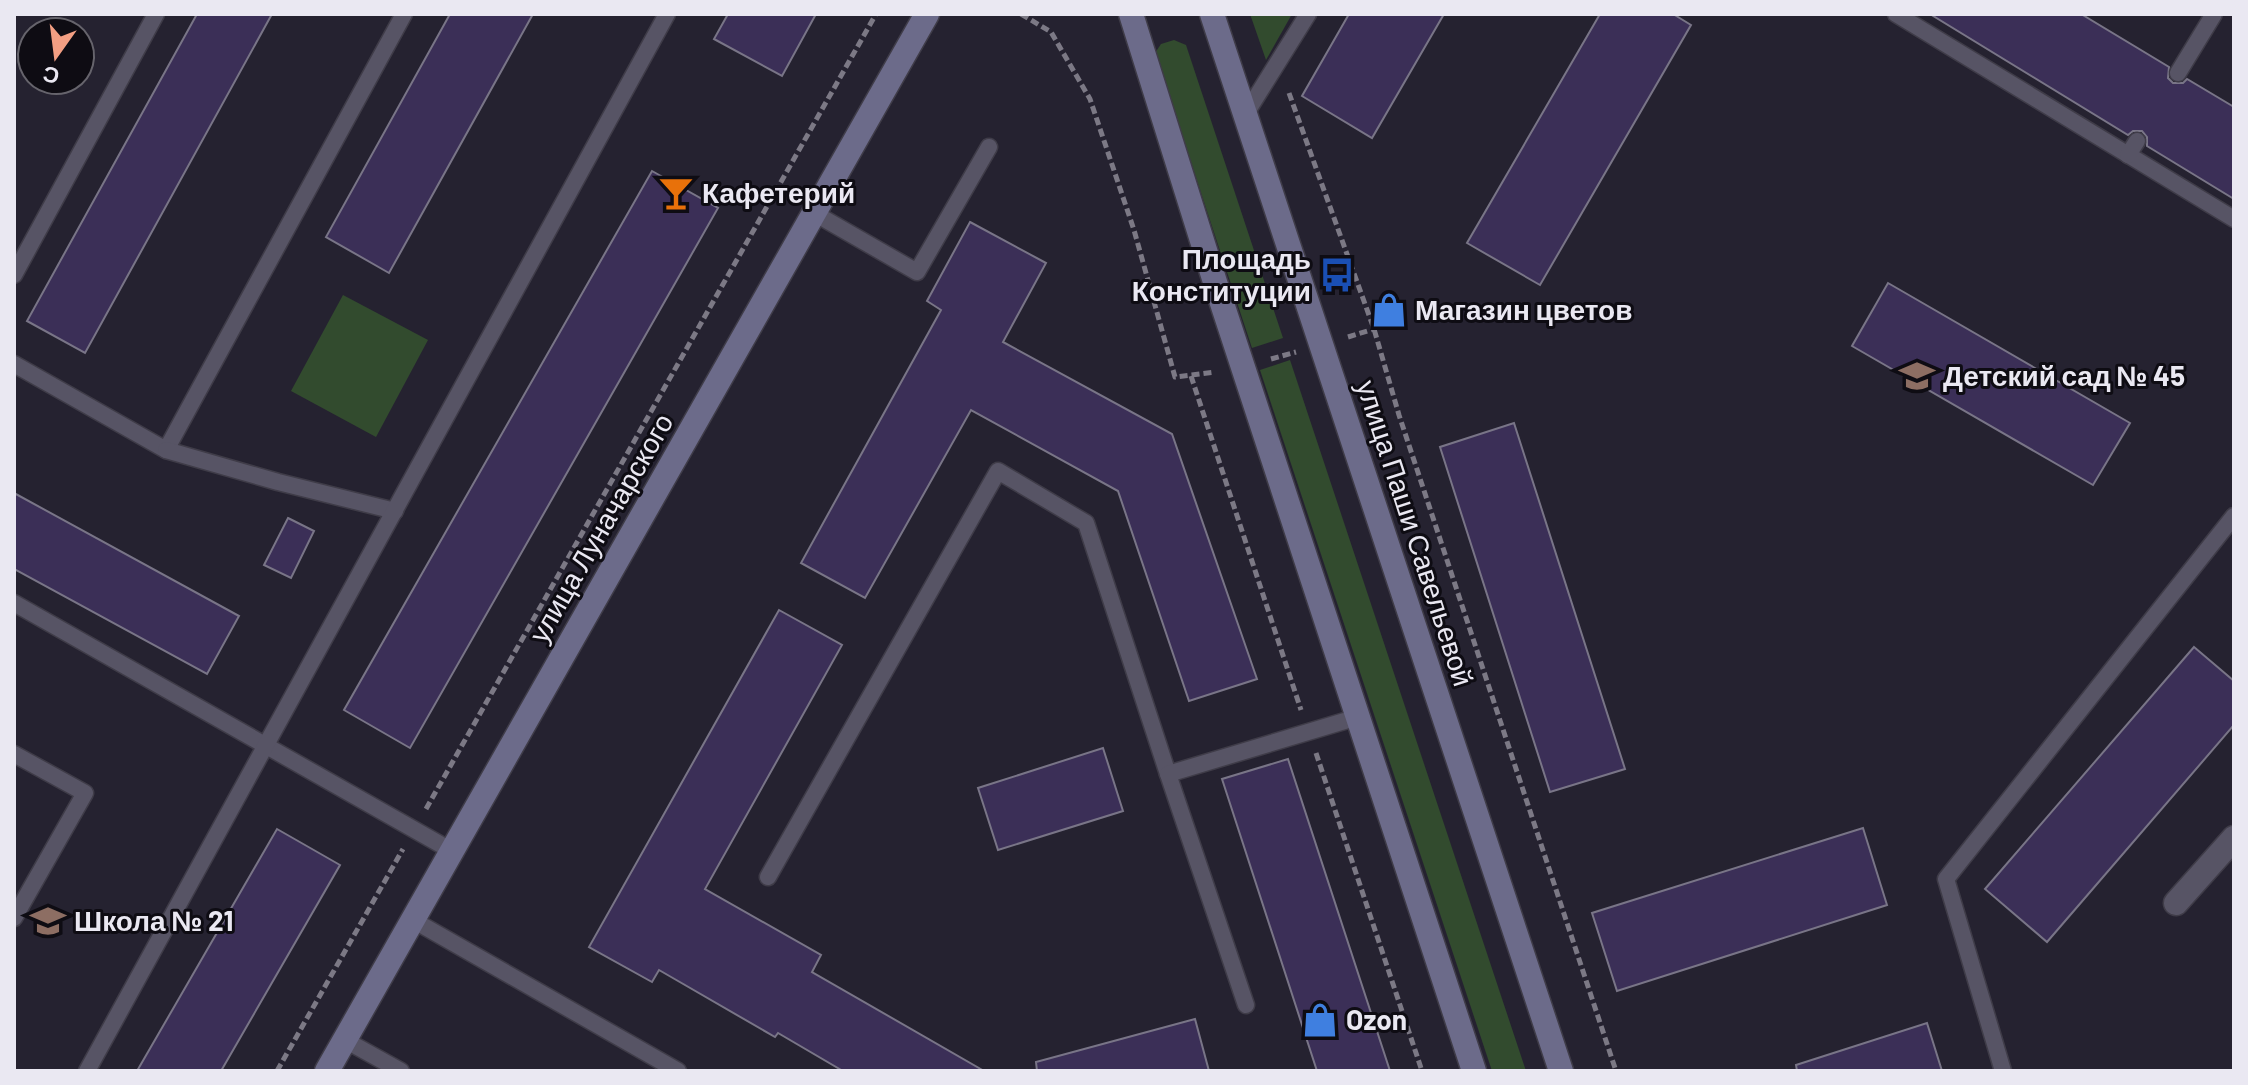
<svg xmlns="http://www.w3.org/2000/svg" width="2248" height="1085" viewBox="0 0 2248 1085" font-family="Barlow,sans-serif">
<rect width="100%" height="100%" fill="#252230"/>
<g fill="#324b2e">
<path d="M 1250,14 L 1292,14 L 1266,60 Z"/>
<path d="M 1174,40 L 1186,45 L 1283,338 L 1252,348 L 1155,53 L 1161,44 Z"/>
<path d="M 343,295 L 428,340 L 376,437 L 291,391 Z"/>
<path d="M 1290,360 L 1526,1071 L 1492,1071 L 1260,370 Z"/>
</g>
<g fill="#3b2f57" stroke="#797587" stroke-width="2">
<path d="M 197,14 L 272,14 L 85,353 L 27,321 Z"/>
<path d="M 450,14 L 533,14 L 389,273 L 326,237 Z"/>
<path d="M 728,14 L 816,14 L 782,76 L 714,39 Z"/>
<path d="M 1349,14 L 1444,14 L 1372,138 L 1302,96 Z"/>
<path d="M 1600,14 L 1673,14 L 1691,25 L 1540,285 L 1467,243 Z"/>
<path d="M 1930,14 L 2081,14 L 2169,67 L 2168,78 L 2173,83 L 2183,83 L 2187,79 L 2234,107 L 2234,199 L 2147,146 L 2147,137 L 2142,131 L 2133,131 L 2128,135 Z"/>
<path d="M 652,171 L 718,208 L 410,748 L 344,710 Z"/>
<path d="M 970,222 L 1046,263 L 1003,342 L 1172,434 L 1257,679 L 1189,701 L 1118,491 L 971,410 L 865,598 L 801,563 L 941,310 L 927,301 Z"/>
<path d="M 1888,283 L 2130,423 L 2093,485 L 1852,346 Z"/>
<path d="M 1514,423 L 1625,769 L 1550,792 L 1440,447 Z"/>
<path d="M 14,493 L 239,616 L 207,674 L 14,569 Z"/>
<path d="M 288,518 L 314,531 L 291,578 L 264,565 Z"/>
<path d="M 779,610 L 842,645 L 705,889 L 821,955 L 812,972 L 984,1071 L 843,1071 L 778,1033 L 775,1037 L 659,970 L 652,982 L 589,947 Z"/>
<path d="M 2194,647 L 2234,681 L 2234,725 L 2047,942 L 1985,889 Z"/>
<path d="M 1103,748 L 1123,811 L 998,850 L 978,788 Z"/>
<path d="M 1288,759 L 1390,1071 L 1317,1071 L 1222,779 Z"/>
<path d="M 1863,828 L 1887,905 L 1617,991 L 1592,913 Z"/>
<path d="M 277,829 L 340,865 L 221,1071 L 137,1071 Z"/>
<path d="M 1195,1019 L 1209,1071 L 1037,1071 L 1036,1062 Z"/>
<path d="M 1927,1023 L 1942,1071 L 1797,1071 L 1796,1065 Z"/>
</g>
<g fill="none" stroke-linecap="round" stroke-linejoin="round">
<g stroke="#3f3c48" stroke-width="19">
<g id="lane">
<path d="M 1896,14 L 2234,219"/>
<path d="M 2178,73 L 2214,14"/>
<path d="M 1245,115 L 1308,14"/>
<path d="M 2128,155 L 2137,141"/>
<path d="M 814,213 L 917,272 L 989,147"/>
<path d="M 14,275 L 156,14"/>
<path d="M 14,364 L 166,450 L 404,14"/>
<path d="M 166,450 L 278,482 L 395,511"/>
<path d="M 14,603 L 452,851"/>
<path d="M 14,754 L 85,793 L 14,918"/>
<path d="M 768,877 L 998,471 L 1086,523 L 1168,774"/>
<path d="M 413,920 L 678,1071"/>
<path d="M 1246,1005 L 1168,774 L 1358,717"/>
<path d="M 345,1040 L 401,1071"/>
<path d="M 87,1071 L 667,14"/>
<path d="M 2003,1071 L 1946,879 L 2234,516"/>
</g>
</g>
<g stroke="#3f3c48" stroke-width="27">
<path id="street" d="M 2176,903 L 2234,838"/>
</g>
<g stroke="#3f3c48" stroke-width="27">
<g id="secondary">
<path d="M 1131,14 L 1215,282 L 1474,1071"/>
<path d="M 1212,14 L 1561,1071"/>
<path d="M 327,1071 L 927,14"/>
</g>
</g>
<g stroke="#7c7985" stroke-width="5" stroke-dasharray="8 4" stroke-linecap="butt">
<path d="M 1021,14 L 1051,32 L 1090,99 L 1134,230 L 1175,377 L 1215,372"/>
<path d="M 1289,93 L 1374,329 L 1399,415 L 1616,1071"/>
<path d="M 1348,337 L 1374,329"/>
<path d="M 1271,359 L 1296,352"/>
<path d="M 1191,376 L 1301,710"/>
<path d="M 1316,753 L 1422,1071"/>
<path d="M 426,809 L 876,14"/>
<path d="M 277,1071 L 403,849"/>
</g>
<use href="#lane" stroke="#575465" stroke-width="16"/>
<use href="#street" stroke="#575465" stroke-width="24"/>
<use href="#secondary" stroke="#6c6b8a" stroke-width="24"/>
</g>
<defs>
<g id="bar-bare" transform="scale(2.76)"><path d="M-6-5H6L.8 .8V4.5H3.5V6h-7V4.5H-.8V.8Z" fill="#e8710a" stroke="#0e0c13" stroke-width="2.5" paint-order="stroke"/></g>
<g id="bus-bare" transform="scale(2.76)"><path d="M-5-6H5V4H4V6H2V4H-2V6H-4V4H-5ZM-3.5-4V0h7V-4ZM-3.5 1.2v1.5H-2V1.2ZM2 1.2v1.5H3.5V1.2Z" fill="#1a4fb4" stroke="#0e0c13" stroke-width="2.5" paint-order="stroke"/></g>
<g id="shop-bare" transform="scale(2.76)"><path d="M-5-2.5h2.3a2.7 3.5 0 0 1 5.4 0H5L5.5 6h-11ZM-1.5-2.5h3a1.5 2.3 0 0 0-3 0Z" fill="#3f7fe0" stroke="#0e0c13" stroke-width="2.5" paint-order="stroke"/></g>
<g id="school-bare" transform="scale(2.76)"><path d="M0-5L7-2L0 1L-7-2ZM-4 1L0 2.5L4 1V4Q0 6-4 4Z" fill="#8d6e63" stroke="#0e0c13" stroke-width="2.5" paint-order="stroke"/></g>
</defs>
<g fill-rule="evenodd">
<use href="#bar-bare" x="676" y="193"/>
<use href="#bus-bare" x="1337" y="275"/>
<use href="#shop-bare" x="1389" y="310"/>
<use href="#school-bare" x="1917" y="376"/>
<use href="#school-bare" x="48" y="921"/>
<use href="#shop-bare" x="1320" y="1020"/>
</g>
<g text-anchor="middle" stroke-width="6" stroke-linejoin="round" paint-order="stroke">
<g font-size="28" font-weight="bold" fill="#eae8f2" stroke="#0e0c13" text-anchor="start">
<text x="702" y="203">Кафетерий</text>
<text x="1311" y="269" text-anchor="end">Площадь<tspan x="1311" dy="32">Конституции</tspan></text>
<text x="1415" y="320">Магазин цветов</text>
<text x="1943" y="386">Детский сад № 45</text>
<text x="74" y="931">Школа № 21</text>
<text x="1346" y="1030">Ozon</text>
</g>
<g font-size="28" fill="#eae8f2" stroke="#0e0c13">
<text transform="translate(601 528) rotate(-60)" y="10">улица Луначарского</text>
<text transform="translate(1415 533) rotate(72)" y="10">улица Паши Савельевой</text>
</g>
</g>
<rect width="2248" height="1085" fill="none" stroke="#eae8f2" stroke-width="32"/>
<g transform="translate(56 56) rotate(194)"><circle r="38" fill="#0e0c13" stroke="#66646c" stroke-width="2"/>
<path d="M0-6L14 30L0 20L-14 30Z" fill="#f39f83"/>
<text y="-12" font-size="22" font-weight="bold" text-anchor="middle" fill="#eae8f2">С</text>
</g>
</svg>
